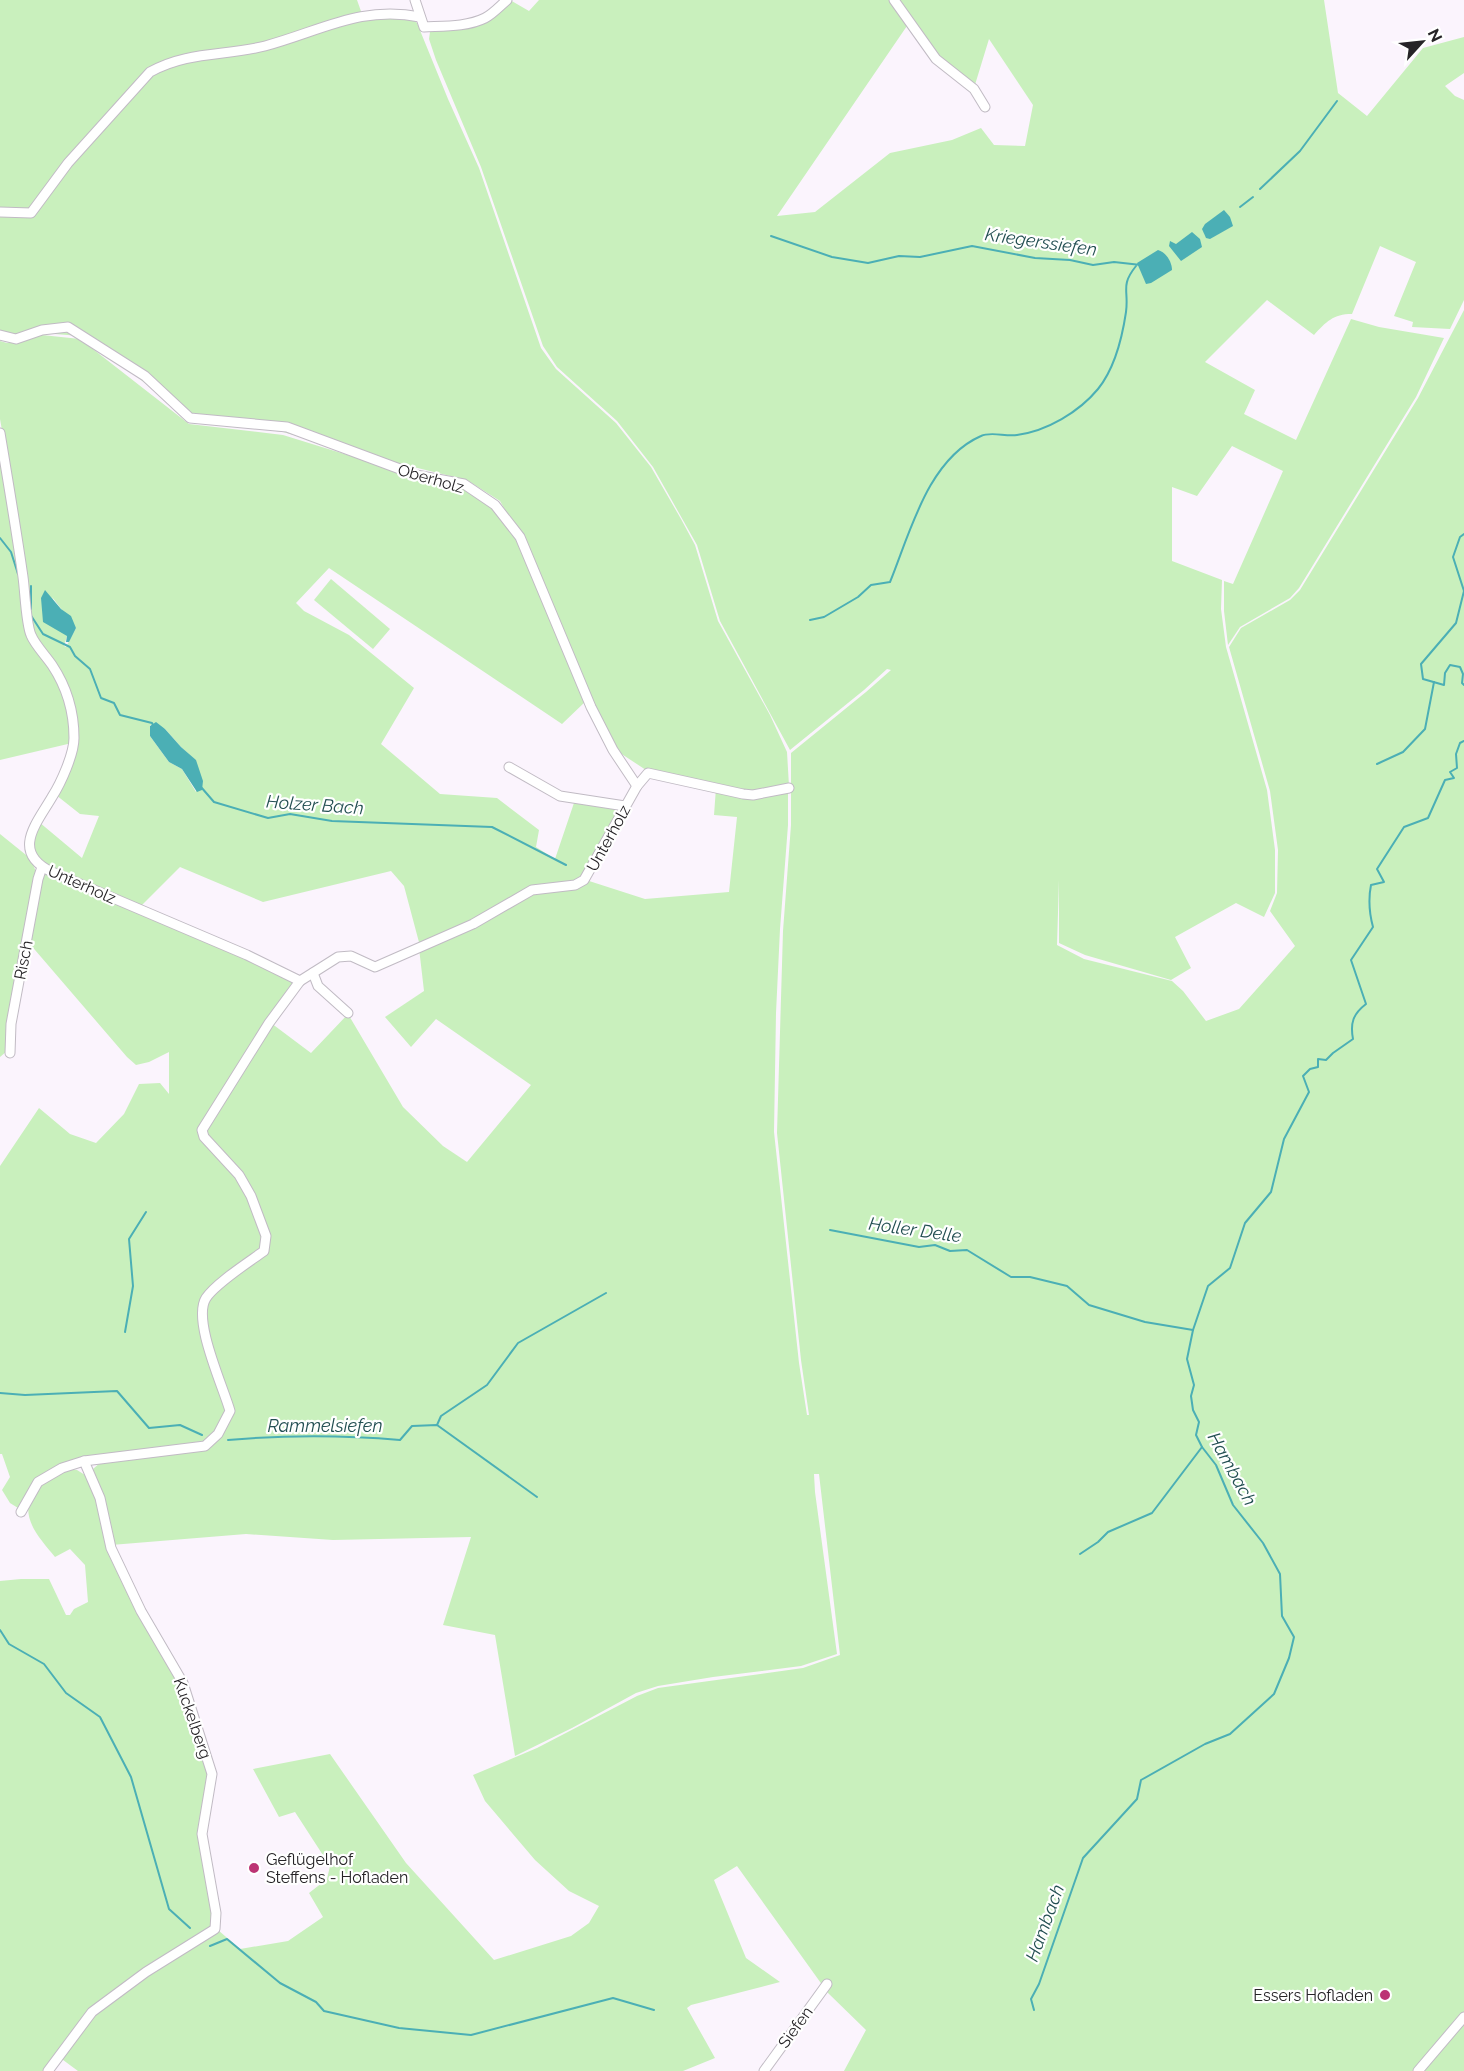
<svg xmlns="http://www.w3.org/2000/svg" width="1464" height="2071" viewBox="0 0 1464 2071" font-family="Raleway,sans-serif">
<rect width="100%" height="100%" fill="#fbf4fd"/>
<g fill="#c9f0bd" fill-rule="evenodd">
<path d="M 0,0 L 357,0 L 362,14 L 264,44 L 150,70 L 31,212 L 0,211 Z"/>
<path d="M 510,0 L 529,11 L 539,0 L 892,0 L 909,23 L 777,216 L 815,212 L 890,153 L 952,140 L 981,128 L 994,145 L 1025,146 L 1033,105 L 989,39 L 974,88 L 936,57 L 895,0 L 1324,0 L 1338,93 L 1367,116 L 1423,48 L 1464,37 L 1464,73 L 1445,86 L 1455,96 L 1464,100 L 1464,300 L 1450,329 L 1412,327 L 1413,322 L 1394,316 L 1416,262 L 1380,246 L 1352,314 C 1333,314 1326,322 1314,335 L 1267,300 L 1205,362 L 1255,390 L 1244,414 L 1296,440 L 1351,319 L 1379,327 L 1444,338 L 1416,397 L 1299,588 L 1290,598 L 1240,627 L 1228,645 L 1224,611 L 1224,581 L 1233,584 L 1283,471 L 1232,446 L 1197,496 L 1172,487 L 1172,561 L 1222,580 L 1221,609 L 1226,647 L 1267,790 L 1275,850 L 1275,893 L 1264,917 L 1236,903 L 1175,937 L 1191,968 L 1171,980 L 1085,955 L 1059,943 L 1059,880 L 1057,945 L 1084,959 L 1172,981 L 1183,991 L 1206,1021 L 1239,1009 L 1295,946 L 1270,911 L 1277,893 L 1278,850 L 1270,791 L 1229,647 L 1241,628 L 1290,600 L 1300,590 L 1418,398 L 1464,310 L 1464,2071 L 844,2071 L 866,2030 L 828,1993 L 737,1866 L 714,1880 L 746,1958 L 780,1982 L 691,2005 L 687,2008 L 715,2058 L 683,2071 L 78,2071 L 59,2057 L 95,2016 L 148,1975 L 218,1930 L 240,1949 L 288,1941 L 323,1917 L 309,1893 L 327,1879 L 330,1866 L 295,1812 L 279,1817 L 253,1769 L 330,1754 L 406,1863 L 494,1960 L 571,1936 L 589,1923 L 599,1906 L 569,1891 L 535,1860 L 485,1801 L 473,1775 L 537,1748 L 637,1696 L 658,1688 L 803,1668 L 840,1655 L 819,1474 L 814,1474 L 815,1492 L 837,1654 L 801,1666 L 713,1677 L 658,1686 L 636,1693 L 572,1728 L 515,1756 L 495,1635 L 443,1625 L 471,1537 L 333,1540 L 246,1534 L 111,1545 L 102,1498 L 93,1469 L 101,1462 L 145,1457 L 145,1453 C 109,1459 71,1453 40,1477 C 30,1486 28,1501 18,1508 L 10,1503 L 2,1490 L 10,1477 L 2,1454 L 0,1454 L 0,1166 L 39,1108 L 70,1134 L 96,1143 L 124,1114 L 139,1084 L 160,1083 L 169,1094 L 169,1052 L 149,1062 L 136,1065 L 127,1057 L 29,943 L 40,880 L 42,875 L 51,874 L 247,957 L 298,981 L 269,1022 L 201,1128 L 203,1138 L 238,1176 L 250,1197 L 265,1236 L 263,1250 C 248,1262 214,1282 205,1297 C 191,1320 218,1377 225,1401 L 228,1401 L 209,1349 L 203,1308 L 207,1298 L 219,1288 L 265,1252 L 268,1237 L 253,1196 L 240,1175 L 206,1137 L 203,1130 L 271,1023 L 311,1053 L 348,1014 L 403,1107 L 443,1146 L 467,1162 L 531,1085 L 436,1019 L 411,1047 L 385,1017 L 424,991 L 419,948 L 473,926 L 533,891 L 576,886 L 586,880 L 645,899 L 729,892 L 737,817 L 714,815 L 716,788 L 753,797 L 788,790 L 788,825 L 780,929 L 776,1013 L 774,1132 L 799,1363 L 807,1415 L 809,1415 L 801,1360 L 777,1133 L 783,931 L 791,825 L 791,753 L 866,692 L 891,670 L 887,669 L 864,690 L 790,750 L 720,621 L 697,545 L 653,467 L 617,421 L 557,367 L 543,346 L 481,167 L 436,60 L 429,39 L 430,32 C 443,22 467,27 483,21 C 494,17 502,8 510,0 Z"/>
<path d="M 379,15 L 413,20 L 417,23 L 448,99 L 479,168 L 541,348 L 556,369 L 616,423 L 651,467 L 681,519 L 695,545 L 718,621 L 770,715 L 787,752 L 789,786 L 753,793 L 649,772 L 614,749 L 520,536 L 500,501 L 467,480 L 368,456 L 283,432 L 190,419 L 131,372 L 80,336 L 42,333 L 0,337 L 0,213 L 32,213 L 69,164 L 140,84 L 164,65 L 228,54 Z"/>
<path d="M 42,335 L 80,339 L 189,424 L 283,435 L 367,461 L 465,485 L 496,504 L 519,538 L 586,701 L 562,724 L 329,568 L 296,603 L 304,611 L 349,635 L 414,688 L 381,744 L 440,794 L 497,798 L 539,830 L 536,847 L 555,859 L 575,800 L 624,807 L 583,879 L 531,889 L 473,922 L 420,946 L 404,886 L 391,871 L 263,902 L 180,867 L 140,907 L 45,865 C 30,848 33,843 39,822 L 82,858 L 99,816 L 80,814 L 56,795 L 73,757 L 69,698 L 32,635 L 13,493 L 0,419 L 0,341 L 7,343 ZM 52,597 L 76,628 L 66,647 L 64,646 L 67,636 ZM 150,725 L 165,729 L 181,747 L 195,760 L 196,792 L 182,769 L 169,762 L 150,736 Z"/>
<path d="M 0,445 L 29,635 L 67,699 L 72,743 L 0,760 Z"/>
<path d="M 331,579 L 390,629 L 373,649 L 314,600 Z"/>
<path d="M 0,834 L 31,859 L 36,872 L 7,1051 L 0,1057 Z"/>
<path d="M 69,1469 L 77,1470 L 85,1475 L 95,1491 L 103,1526 L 183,1683 L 211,1776 L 200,1835 L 215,1914 L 212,1929 L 93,2013 L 46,2071 L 0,2071 L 0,1581 L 21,1579 L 49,1579 L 66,1615 L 70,1615 L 74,1609 L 88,1602 L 85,1565 L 70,1549 L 55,1557 C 39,1537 16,1515 36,1488 C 42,1480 60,1474 69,1469 Z"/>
</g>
<g fill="#4bafb5">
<path d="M 1224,210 L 1230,217 L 1233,226 L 1210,239 L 1206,238 L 1202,229 L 1205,224 Z"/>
<path d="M 1192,232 L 1200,239 L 1202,247 L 1181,261 L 1169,246 L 1170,241 L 1176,244 Z"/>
<path d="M 1158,250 C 1166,252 1172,262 1172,270 L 1151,283 L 1146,284 L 1137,263 Z"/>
<path d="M 45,590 L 61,609 L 71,616 L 76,628 L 69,642 L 66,642 L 67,636 L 43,622 L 41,598 Z"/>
<path d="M 156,722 L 165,729 L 181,747 L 196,760 L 203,781 L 202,790 L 197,792 L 182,769 L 169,762 L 150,736 L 150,726 Z"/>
</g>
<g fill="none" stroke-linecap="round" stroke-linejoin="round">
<g stroke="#4bafb5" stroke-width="2">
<path d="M 1260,189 L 1300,151 L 1337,101"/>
<path d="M 1240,207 L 1253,197"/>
<path d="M 771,236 L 832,257 L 868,263 L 899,256 L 920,257 L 972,246 L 1035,258 L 1070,260 L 1093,265 L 1114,262 L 1141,265"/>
<path d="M 1464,534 L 1460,537 L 1453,557 L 1464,591 L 1456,623 L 1421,664 L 1423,679 L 1444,685 L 1445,673 L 1450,665 L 1460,667 L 1463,674 L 1462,683 L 1464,685"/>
<path d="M 0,538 L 11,552 L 18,574"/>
<path d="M 31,609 L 31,586"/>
<path d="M 30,614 L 43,634 L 70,647 L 75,656 L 90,669 L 101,698 L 114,703 L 120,715 L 152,723 L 153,725"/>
<path d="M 810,620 L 824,617 L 858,597 L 871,585 L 890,582 C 910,533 928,459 981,436 C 991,431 1006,437 1017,435 C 1047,431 1079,412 1098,389 C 1115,368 1122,339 1126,312 C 1129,290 1120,286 1136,266"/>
<path d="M 1377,764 L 1403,752 L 1425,729 L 1434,682"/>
<path d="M 201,787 L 214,802 L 268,818 L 290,814 L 332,821 L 492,827 L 566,865"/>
<path d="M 830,1230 L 919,1247 L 935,1245 L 950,1251 L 967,1250 L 1011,1277 L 1030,1277 L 1067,1286 L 1089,1305 L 1145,1322 L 1193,1330"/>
<path d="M 125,1332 L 133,1286 L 129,1239 L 146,1212"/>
<path d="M 0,1393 L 25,1395 L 117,1391 L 149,1428 L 180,1425 L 202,1435"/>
<path d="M 437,1425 L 441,1416 L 487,1385 L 518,1343 L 606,1293"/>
<path d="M 228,1440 C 285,1435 342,1435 400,1440 L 412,1426 L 437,1425 L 537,1497"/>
<path d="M 1080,1554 L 1098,1542 L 1108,1532 L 1152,1513 L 1202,1447"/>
<path d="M 0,1630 L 9,1644 L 44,1664 L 66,1693 L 100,1717 L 131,1777 L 169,1909 L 190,1928"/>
<path d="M 210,1946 L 227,1939 L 280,1983 L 316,2002 L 324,2011 L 399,2028 L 471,2035 L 613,1998 L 654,2010"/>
<path d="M 1034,2010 L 1031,1999 L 1039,1984 L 1083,1858 L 1137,1799 L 1141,1780 L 1205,1744 L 1230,1734 L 1274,1694 L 1289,1658 L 1294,1637 L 1282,1616 L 1280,1574 L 1263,1543 L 1233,1505 L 1216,1465 L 1202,1447 L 1196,1435 L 1199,1422 L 1193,1410 L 1191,1396 L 1194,1385 L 1187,1359 L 1193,1330 L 1208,1286 L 1230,1268 L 1245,1223 L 1271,1192 L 1284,1139 L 1309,1092 L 1303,1076 L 1310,1069 L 1318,1067 L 1318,1059 L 1326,1060 L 1333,1053 L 1353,1039 C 1350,1023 1353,1014 1366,1004 L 1351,960 L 1373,927 C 1369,912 1368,900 1371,885 L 1384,882 L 1377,869 L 1404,827 L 1428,818 L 1445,780 L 1454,778 L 1450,772 L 1457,768 L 1456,754 L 1460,743 L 1464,741"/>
</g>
<g stroke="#c1bbc4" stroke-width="11">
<g id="minor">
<path d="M 415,0 L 424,27 C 444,26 467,27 485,18 C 493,14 500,6 507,0"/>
<path d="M 894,0 L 936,59 L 974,89 L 985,107"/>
<path d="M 0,212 L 31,213 L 68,163 L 150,72 C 187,51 226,56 265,46 C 321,31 361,5 420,17"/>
<path d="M 0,335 L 16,339 L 42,330 L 68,327 L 145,376 L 190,418 L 287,427 L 416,475 L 464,484 L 495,505 L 520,537 L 591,707 L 613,750 L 637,786"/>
<path d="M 0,433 C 8,481 16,528 23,577 C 25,591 26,624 31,635 C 35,645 46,656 52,665 C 66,686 74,712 74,738 C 74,754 61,783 52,797 C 37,823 10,852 52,872 L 247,955 L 300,981 L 338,957 L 351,956 L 375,967 L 473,924 L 532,890 L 575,885 L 584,880 L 637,786 L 648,773 L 743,794 L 753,795 L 789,788"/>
<path d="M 509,767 L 560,796 L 625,806"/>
<path d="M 313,973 L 318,986 L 348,1013"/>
<path d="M 10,1053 L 11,1024 L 38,879 L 42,867"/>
<path d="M 84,1461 L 205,1446 L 218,1434 L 230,1411 C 223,1386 192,1320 206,1298 C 216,1283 249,1262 264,1251 L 266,1236 L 251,1196 L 239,1175 L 204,1137 L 202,1130 L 269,1023 L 300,981"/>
<path d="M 21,1512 L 38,1482 L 62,1468 L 84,1461 L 100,1498 L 111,1548 L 141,1611 L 183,1683 L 212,1774 L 202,1834 L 216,1913 L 215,1929 L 146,1972 L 92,2012 L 48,2071"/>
<path d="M 764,2071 L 827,1984"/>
<path d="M 1418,2071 L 1464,2017"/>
</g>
</g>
<use href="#minor" stroke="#fff" stroke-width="9"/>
</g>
<g fill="#bc3474" stroke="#fff" stroke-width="2">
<circle cx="254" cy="1868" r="6"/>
<circle cx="1385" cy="1995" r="6"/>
</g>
<g text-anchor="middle" stroke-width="4.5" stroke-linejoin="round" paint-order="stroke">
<g font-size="16" fill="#262427" stroke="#fff">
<text transform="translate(431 478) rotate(16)" y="6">Oberholz</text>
<text transform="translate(608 838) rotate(-61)" y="6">Unterholz</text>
<text transform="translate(82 884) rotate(24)" y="6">Unterholz</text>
<text transform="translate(23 960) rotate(-79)" y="6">Risch</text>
<text transform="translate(193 1718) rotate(71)" y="6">Kuckelberg</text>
<text transform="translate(795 2027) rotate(-54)" y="6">Siefen</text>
</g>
<g font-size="16" fill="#262427" stroke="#fff" text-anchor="start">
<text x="266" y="1865">Geflügelhof<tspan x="266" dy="18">Steffens - Hofladen</tspan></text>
<text x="1373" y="2001" text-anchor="end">Essers Hofladen</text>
</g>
<g font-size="18" font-style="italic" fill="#234f52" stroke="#fff">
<text transform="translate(1041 242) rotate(8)" y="6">Kriegerssiefen</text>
<text transform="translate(315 805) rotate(4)" y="6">Holzer Bach</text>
<text transform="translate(915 1230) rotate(8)" y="6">Holler Delle</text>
<text x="325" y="1432">Rammelsiefen</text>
<text transform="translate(1232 1469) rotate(61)" y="6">Hambach</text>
<text transform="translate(1045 1923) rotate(-70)" y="6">Hambach</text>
</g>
</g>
<g transform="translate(1422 42) rotate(63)" stroke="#ffffff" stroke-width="4.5" paint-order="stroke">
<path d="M0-4.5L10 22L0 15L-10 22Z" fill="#262427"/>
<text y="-9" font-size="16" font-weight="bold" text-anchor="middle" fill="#262427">N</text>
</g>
</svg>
